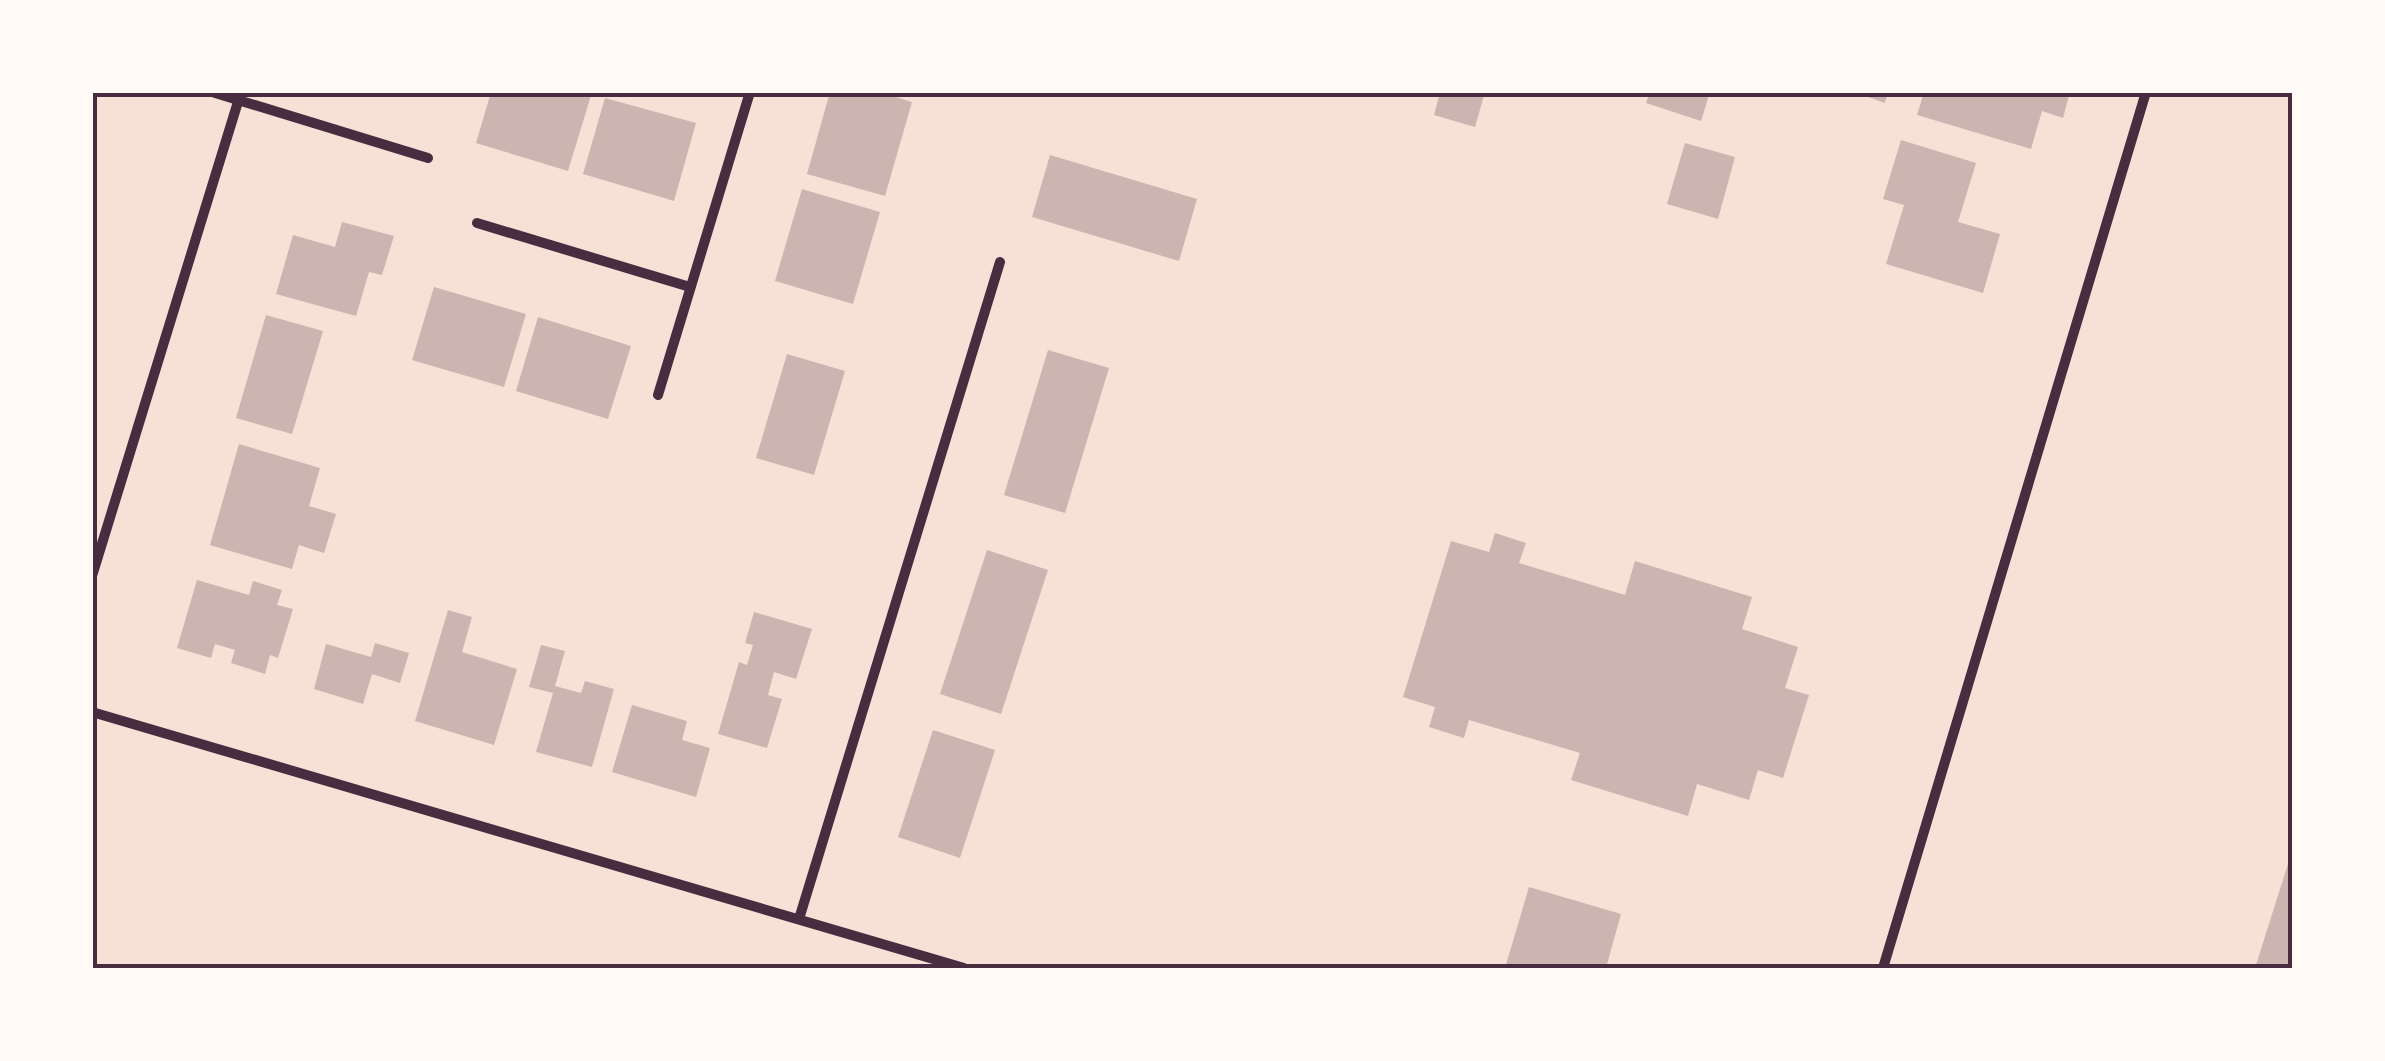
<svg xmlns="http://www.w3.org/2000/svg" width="2385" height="1061" viewBox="0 0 2385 1061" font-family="Karla,sans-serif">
<rect width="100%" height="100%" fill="#f7e1d7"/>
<g fill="#ccb4b1">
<path d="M 491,92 L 592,92 L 568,171 L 476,143 Z"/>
<path d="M 830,92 L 880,92 L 912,102 L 885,196 L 807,174 Z"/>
<path d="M 1440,92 L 1485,92 L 1475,127 L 1434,115 Z"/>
<path d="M 1650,92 L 1710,92 L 1701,121 L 1646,103 Z"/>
<path d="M 1854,92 L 1888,92 L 1885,103 Z"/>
<path d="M 1924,92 L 2070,92 L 2063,118 L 2042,111 L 2031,149 L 1917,115 Z"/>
<path d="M 605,98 L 696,123 L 674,201 L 583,174 Z"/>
<path d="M 1901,140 L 1976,163 L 1958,222 L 2000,234 L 1983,293 L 1886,264 L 1904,205 L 1883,199 Z"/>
<path d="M 1685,143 L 1735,157 L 1718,219 L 1667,204 Z"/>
<path d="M 1050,155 L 1197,199 L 1179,261 L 1032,217 Z"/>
<path d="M 802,189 L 880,212 L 853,304 L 775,281 Z"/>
<path d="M 342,222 L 394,236 L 382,275 L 369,272 L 356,316 L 276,294 L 293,235 L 335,247 Z"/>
<path d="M 434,287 L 526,314 L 504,387 L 412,360 Z"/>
<path d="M 266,315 L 323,331 L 292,434 L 236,418 Z"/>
<path d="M 538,317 L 631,346 L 608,419 L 516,391 Z"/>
<path d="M 1048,350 L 1109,368 L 1065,513 L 1004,495 Z"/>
<path d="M 787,354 L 845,371 L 814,475 L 756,458 Z"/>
<path d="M 239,444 L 320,468 L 309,506 L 336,514 L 324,553 L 299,545 L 292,569 L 210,545 Z"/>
<path d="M 1495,533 L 1526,543 L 1519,563 L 1625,595 L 1635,561 L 1752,597 L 1742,629 L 1798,647 L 1785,688 L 1809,695 L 1783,778 L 1758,770 L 1749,800 L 1697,784 L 1688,816 L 1571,780 L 1580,753 L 1469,720 L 1464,738 L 1429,727 L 1435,707 L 1403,697 L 1451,541 L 1489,552 Z"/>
<path d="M 987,550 L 1048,570 L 1001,714 L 940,694 Z"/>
<path d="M 197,580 L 249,595 L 253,581 L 282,590 L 277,605 L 293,609 L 278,658 L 270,655 L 265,674 L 231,663 L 235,650 L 215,644 L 211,658 L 177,648 Z"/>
<path d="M 448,610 L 472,617 L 462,652 L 517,669 L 494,745 L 415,721 Z"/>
<path d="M 754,612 L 812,629 L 796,679 L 774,672 L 768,695 L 782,699 L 767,748 L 718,734 L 739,662 L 747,665 L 753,645 L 745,643 Z"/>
<path d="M 375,643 L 409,653 L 400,683 L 372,674 L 363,704 L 314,689 L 326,644 L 371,657 Z"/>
<path d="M 541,645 L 565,651 L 555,686 L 581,693 L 585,681 L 614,689 L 592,767 L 536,752 L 553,693 L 529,687 Z"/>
<path d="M 632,705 L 687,721 L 682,740 L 710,748 L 696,797 L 612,772 Z"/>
<path d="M 933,730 L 995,750 L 960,858 L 898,837 Z"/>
<path d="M 2292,851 L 2292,968 L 2255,968 Z"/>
<path d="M 1529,887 L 1621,914 L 1606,968 L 1505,968 Z"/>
</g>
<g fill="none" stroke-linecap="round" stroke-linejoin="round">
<g stroke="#4a2c40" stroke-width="10">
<path d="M 212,92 L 428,158"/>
<path d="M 477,223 L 690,287"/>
<path d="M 658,395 L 750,92"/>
<path d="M 92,576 L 241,92"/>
<path d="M 92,712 L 964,968"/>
<path d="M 799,919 L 1000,262"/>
<path d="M 1883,968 L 2146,92"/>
</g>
</g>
<rect width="2385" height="1061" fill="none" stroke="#fffaf5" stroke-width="190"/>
<rect x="95" y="95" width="2195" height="871" fill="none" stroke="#4a2c40" stroke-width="4"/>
</svg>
